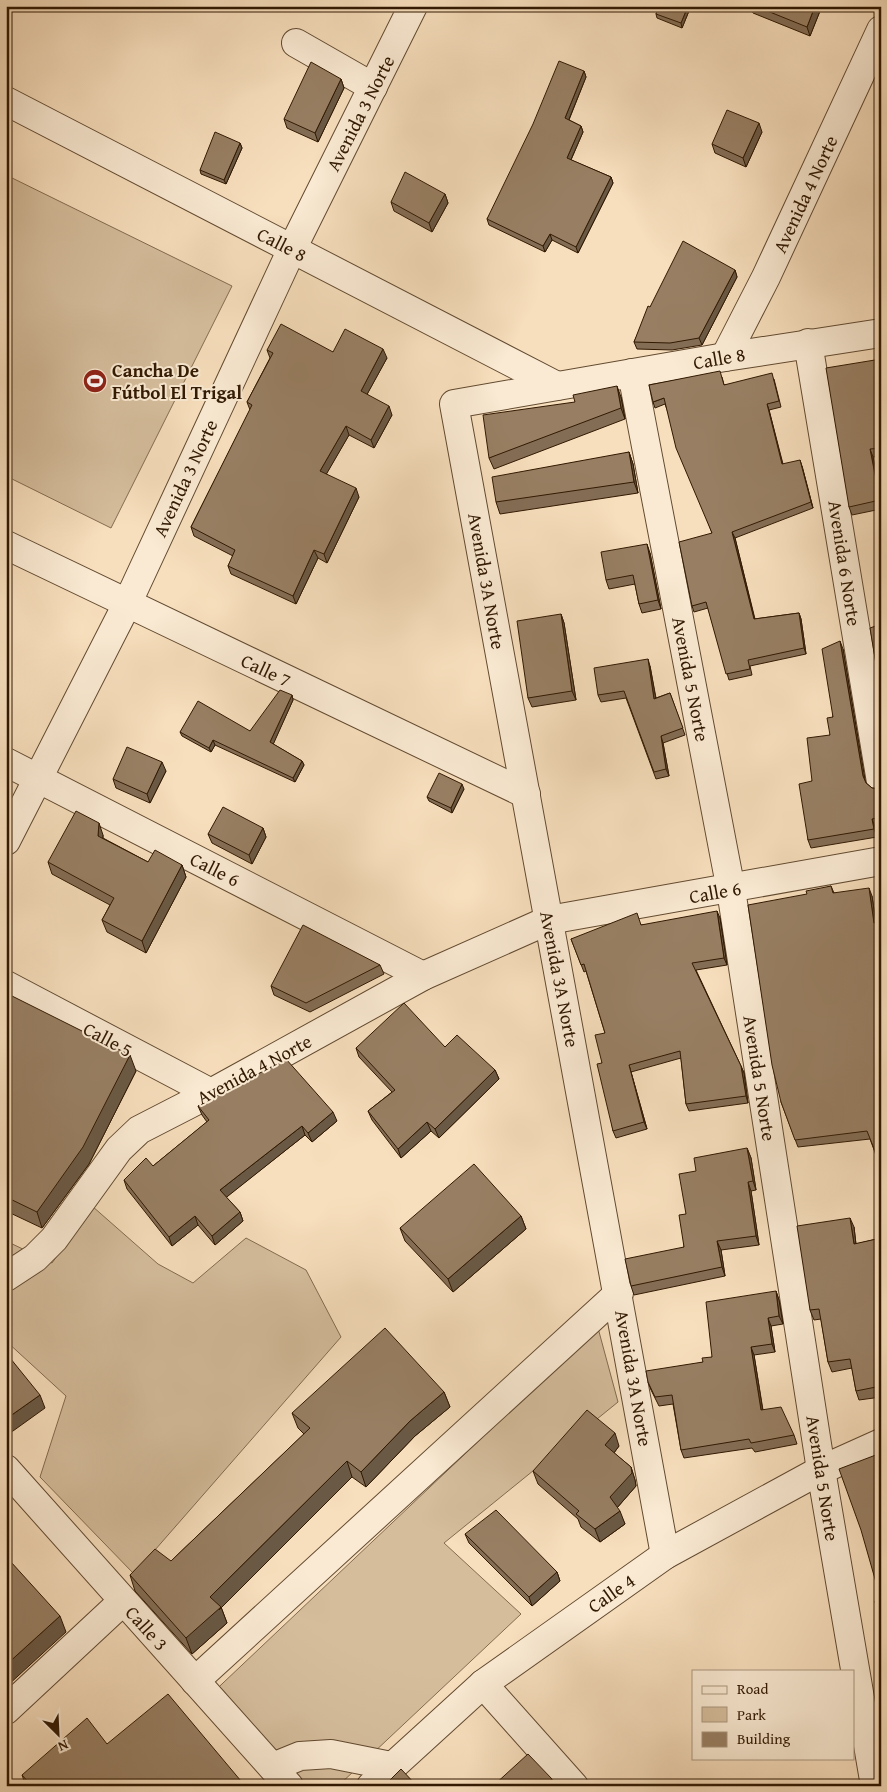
<svg xmlns="http://www.w3.org/2000/svg" width="887" height="1792" viewBox="0 0 887 1792" font-family="'Gentium Book Plus',serif">
<rect width="100%" height="100%" fill="#f7debc"/>
<filter id="stains"><feTurbulence type="fractalNoise" baseFrequency=".004" numOctaves="4"/><feColorMatrix values="0 0 0 0 .2 0 0 0 0 .09 0 0 0 0 .02 0 0 0 .5 -.17"/></filter>
<radialGradient id="worn" r=".72"><stop offset=".6" stop-color="#630" stop-opacity="0"/><stop offset="1" stop-color="#630" stop-opacity=".3"/></radialGradient>
<g fill="#d5bd9c" stroke="#836b4f">
<path d="M 6,175 L 232,286 L 111,528 L 6,476 Z"/>
<path d="M 92,1206 L 158,1264 L 193,1283 L 246,1238 L 306,1270 L 341,1337 L 134,1574 L 40,1477 L 66,1396 L 6,1341 L 6,1241 L 52,1263 Z"/>
<path d="M 598,1328 L 618,1402 L 444,1543 L 521,1614 L 338,1786 L 285,1786 L 204,1701 Z"/>
</g>
<g fill="none" stroke-linecap="round" stroke-linejoin="round">
<g stroke="#624a30" stroke-width="30">
<g id="minor">
<path d="M 296,43 L 373,87"/>
<path d="M 6,101 L 557,386"/>
<path d="M 808,343 L 881,782"/>
<path d="M 725,357 L 766,277 L 881,30"/>
<path d="M 632,373 L 731,890 L 821,1470 L 875,1786"/>
<path d="M 6,545 L 526,794"/>
<path d="M 6,762 L 423,976"/>
<path d="M 6,841 L 127,604 L 292,249 L 413,6"/>
<path d="M 6,985 L 211,1093"/>
<path d="M 6,1277 L 35,1258 L 54,1239 L 119,1149 L 139,1130 L 211,1093 L 423,976 L 549,920 L 881,861"/>
<path d="M 6,1469 L 289,1786"/>
<path d="M 665,1555 L 454,404 L 725,357 L 881,333"/>
<path d="M 195,1681 L 619,1293"/>
<path d="M 483,1684 L 574,1786"/>
<path d="M 6,1710 L 123,1601"/>
<path d="M 273,1767 L 300,1756 L 331,1754 L 391,1766"/>
<path d="M 371,1786 L 483,1684 L 665,1555 L 821,1470 L 881,1443"/>
</g>
</g>
<use href="#minor" stroke="#faead3" stroke-width="28"/>
</g>
<g fill="#836d55" stroke="#311902">
<path d="M 659,6 L 691,6 L 682,28 L 657,18 L 656,14 Z"/>
<path d="M 750,6 L 822,6 L 810,36 L 753,13 Z"/>
<path d="M 584,71 L 586,77 L 569,120 L 581,126 L 583,132 L 571,160 L 611,177 L 613,183 L 578,253 L 552,240 L 545,252 L 489,225 L 487,219 Z"/>
<path d="M 341,79 L 344,88 L 318,142 L 287,128 L 284,119 Z"/>
<path d="M 762,132 L 746,167 L 715,153 L 712,144 Z"/>
<path d="M 240,143 L 242,148 L 226,184 L 201,174 L 200,170 Z"/>
<path d="M 445,194 L 448,203 L 432,232 L 394,211 L 391,202 Z"/>
<path d="M 735,270 L 737,277 L 702,345 L 672,350 L 637,349 L 634,342 L 650,307 Z"/>
<path d="M 267,350 L 333,352 L 387,358 L 367,394 L 392,415 L 374,448 L 349,435 L 326,474 L 359,497 L 327,563 L 318,558 L 296,604 L 231,574 L 228,566 L 233,556 L 194,536 L 191,527 L 250,410 L 247,402 L 270,358 Z"/>
<path d="M 881,359 L 881,456 L 873,457 L 881,495 L 881,509 L 852,515 L 849,507 Z"/>
<path d="M 722,377 L 724,385 L 774,379 L 781,407 L 769,410 L 783,464 L 802,466 L 813,508 L 735,538 L 755,619 L 799,613 L 801,619 L 806,654 L 750,666 L 752,675 L 729,680 L 708,608 L 694,612 L 692,606 L 712,533 L 665,404 L 655,408 L 653,402 Z"/>
<path d="M 621,397 L 625,419 L 494,469 L 489,458 Z"/>
<path d="M 629,452 L 633,464 L 638,493 L 500,514 L 496,502 Z"/>
<path d="M 650,553 L 661,609 L 642,613 L 639,604 L 635,584 L 609,589 L 606,580 Z"/>
<path d="M 561,614 L 564,623 L 576,700 L 532,707 L 528,698 Z"/>
<path d="M 843,649 L 865,782 L 872,788 L 881,789 L 881,826 L 875,827 L 877,837 L 811,848 L 808,840 L 812,781 L 830,735 Z"/>
<path d="M 650,666 L 656,698 L 670,693 L 685,735 L 663,743 L 669,776 L 656,779 L 626,698 L 601,702 L 598,695 Z"/>
<path d="M 292,695 L 293,700 L 273,744 L 302,761 L 304,765 L 295,782 L 215,745 L 211,752 L 182,736 L 180,732 L 250,731 Z"/>
<path d="M 166,771 L 150,803 L 116,788 L 113,779 Z"/>
<path d="M 464,789 L 452,813 L 429,801 L 427,797 Z"/>
<path d="M 263,828 L 266,837 L 252,864 L 212,843 L 208,834 Z"/>
<path d="M 103,835 L 103,838 L 148,862 L 182,865 L 186,877 L 146,953 L 107,932 L 102,920 L 110,905 L 52,874 L 48,862 Z"/>
<path d="M 831,886 L 834,893 L 872,896 L 876,923 L 881,922 L 881,1045 L 878,1045 L 881,1053 L 881,1157 L 877,1158 L 870,1139 L 798,1147 L 781,1102 L 807,894 Z"/>
<path d="M 720,918 L 727,965 L 696,970 L 741,1066 L 744,1073 L 748,1103 L 689,1111 L 686,1104 L 681,1058 L 631,1072 L 647,1129 L 616,1138 L 613,1131 L 602,1063 L 605,1033 L 586,971 L 584,972 L 571,939 L 641,925 Z"/>
<path d="M 380,965 L 384,974 L 310,1012 L 274,995 L 271,986 Z"/>
<path d="M 6,993 L 136,1071 L 89,1164 L 42,1228 L 6,1211 Z"/>
<path d="M 445,1047 L 495,1070 L 499,1079 L 439,1138 L 431,1131 L 401,1158 L 372,1120 L 368,1111 L 392,1092 L 359,1057 L 356,1048 Z"/>
<path d="M 198,1106 L 337,1121 L 312,1142 L 305,1135 L 226,1197 L 240,1212 L 243,1221 L 215,1245 L 198,1225 L 172,1246 L 127,1189 L 124,1180 L 153,1166 L 207,1122 L 202,1115 Z"/>
<path d="M 747,1148 L 751,1158 L 756,1190 L 751,1191 L 759,1245 L 721,1250 L 725,1276 L 634,1295 L 631,1286 L 684,1247 L 686,1214 Z"/>
<path d="M 521,1216 L 526,1229 L 453,1292 L 405,1241 L 400,1228 Z"/>
<path d="M 854,1227 L 856,1244 L 881,1238 L 881,1397 L 859,1400 L 856,1391 L 852,1368 L 832,1372 L 828,1362 L 821,1319 L 814,1320 L 810,1310 Z"/>
<path d="M 776,1291 L 779,1300 L 783,1324 L 771,1326 L 775,1352 L 754,1355 L 763,1410 L 794,1435 L 797,1444 L 755,1452 L 752,1448 L 684,1458 L 681,1450 L 673,1404 L 659,1406 L 651,1390 L 648,1382 L 703,1362 L 712,1357 Z"/>
<path d="M 444,1392 L 450,1407 L 415,1436 L 366,1487 L 352,1477 L 221,1607 L 227,1623 L 192,1654 L 135,1591 L 130,1575 L 171,1561 L 304,1434 L 298,1428 L 292,1413 Z"/>
<path d="M 619,1446 L 614,1453 L 631,1467 L 635,1480 L 636,1486 L 617,1508 L 625,1524 L 600,1542 L 581,1527 L 578,1519 L 538,1484 L 533,1471 Z"/>
<path d="M 465,1534 L 557,1572 L 560,1581 L 532,1606 L 469,1543 Z"/>
<path d="M 107,1744 L 241,1781 L 243,1786 L 26,1786 L 22,1775 Z"/>
</g>
<g fill="#6a5945" stroke="#311902">
<path d="M 688,6 L 691,6 L 682,28 L 681,23 Z"/>
<path d="M 815,6 L 822,6 L 810,36 L 807,27 Z"/>
<path d="M 584,71 L 586,77 L 567,124 L 565,118 Z"/>
<path d="M 341,79 L 344,88 L 318,142 L 315,133 Z"/>
<path d="M 759,123 L 762,132 L 746,167 L 743,158 Z"/>
<path d="M 581,126 L 583,132 L 569,164 L 567,158 Z"/>
<path d="M 240,143 L 242,148 L 226,184 L 224,180 Z"/>
<path d="M 611,177 L 613,183 L 578,253 L 576,247 Z"/>
<path d="M 445,194 L 448,203 L 432,232 L 429,223 Z"/>
<path d="M 550,234 L 552,240 L 545,252 L 543,246 Z"/>
<path d="M 735,270 L 737,277 L 702,345 L 699,338 Z"/>
<path d="M 383,349 L 387,358 L 364,400 L 361,391 Z"/>
<path d="M 617,386 L 621,397 L 625,419 L 621,408 Z"/>
<path d="M 767,404 L 769,410 L 784,470 L 782,464 Z"/>
<path d="M 389,406 L 392,415 L 374,448 L 371,440 Z"/>
<path d="M 346,426 L 349,435 L 323,480 L 320,471 Z"/>
<path d="M 870,449 L 873,457 L 881,495 L 881,501 Z"/>
<path d="M 629,452 L 633,464 L 638,493 L 634,482 Z"/>
<path d="M 800,460 L 802,466 L 813,508 L 811,502 Z"/>
<path d="M 356,488 L 359,497 L 327,563 L 324,554 Z"/>
<path d="M 732,532 L 735,538 L 756,625 L 754,619 Z"/>
<path d="M 647,544 L 650,553 L 661,609 L 658,600 Z"/>
<path d="M 314,550 L 318,558 L 296,604 L 293,596 Z"/>
<path d="M 799,613 L 801,619 L 806,654 L 804,648 Z"/>
<path d="M 561,614 L 564,623 L 576,700 L 572,691 Z"/>
<path d="M 840,641 L 843,649 L 866,785 L 863,776 Z"/>
<path d="M 648,659 L 650,666 L 657,706 L 654,699 Z"/>
<path d="M 292,695 L 293,700 L 272,747 L 270,742 Z"/>
<path d="M 661,736 L 663,743 L 669,776 L 666,769 Z"/>
<path d="M 213,740 L 215,745 L 211,752 L 209,748 Z"/>
<path d="M 302,761 L 304,765 L 295,782 L 293,778 Z"/>
<path d="M 162,762 L 166,771 L 150,803 L 147,794 Z"/>
<path d="M 462,784 L 464,789 L 452,813 L 451,808 Z"/>
<path d="M 872,819 L 875,827 L 877,837 L 874,829 Z"/>
<path d="M 99,823 L 103,835 L 102,848 L 98,836 Z"/>
<path d="M 263,828 L 266,837 L 252,864 L 249,855 Z"/>
<path d="M 182,865 L 186,877 L 146,953 L 142,941 Z"/>
<path d="M 869,888 L 872,896 L 877,931 L 874,923 Z"/>
<path d="M 717,911 L 720,918 L 727,965 L 724,958 Z"/>
<path d="M 130,1055 L 136,1071 L 89,1164 L 42,1228 L 37,1212 Z"/>
<path d="M 629,1065 L 631,1072 L 647,1129 L 644,1122 Z"/>
<path d="M 741,1066 L 744,1073 L 748,1103 L 746,1096 Z"/>
<path d="M 495,1070 L 499,1079 L 439,1138 L 435,1129 Z"/>
<path d="M 333,1112 L 337,1121 L 312,1142 L 308,1133 Z"/>
<path d="M 427,1122 L 431,1131 L 401,1158 L 398,1149 Z"/>
<path d="M 302,1126 L 305,1135 L 223,1200 L 220,1190 Z"/>
<path d="M 747,1148 L 751,1158 L 756,1190 L 753,1181 Z"/>
<path d="M 748,1182 L 751,1191 L 759,1245 L 756,1236 Z"/>
<path d="M 240,1212 L 243,1221 L 215,1245 L 212,1236 Z"/>
<path d="M 195,1216 L 198,1225 L 172,1246 L 169,1237 Z"/>
<path d="M 521,1216 L 526,1229 L 453,1292 L 448,1279 Z"/>
<path d="M 850,1218 L 854,1227 L 857,1254 L 854,1244 Z"/>
<path d="M 717,1241 L 721,1250 L 725,1276 L 722,1267 Z"/>
<path d="M 776,1291 L 779,1300 L 783,1324 L 779,1316 Z"/>
<path d="M 768,1318 L 771,1326 L 775,1352 L 772,1344 Z"/>
<path d="M 751,1347 L 754,1355 L 764,1419 L 761,1410 Z"/>
<path d="M 444,1392 L 450,1407 L 415,1436 L 366,1487 L 361,1472 L 410,1421 Z"/>
<path d="M 40,1395 L 45,1408 L 6,1436 L 6,1419 Z"/>
<path d="M 615,1433 L 619,1446 L 610,1458 L 605,1445 Z"/>
<path d="M 347,1461 L 352,1477 L 219,1610 L 221,1607 L 227,1623 L 192,1654 L 186,1638 L 210,1597 Z"/>
<path d="M 631,1467 L 635,1480 L 636,1486 L 615,1510 L 610,1497 Z"/>
<path d="M 620,1511 L 625,1524 L 600,1542 L 595,1529 Z"/>
<path d="M 557,1572 L 560,1581 L 532,1606 L 529,1597 Z"/>
<path d="M 60,1616 L 66,1632 L 6,1687 L 6,1665 Z"/>
<path d="M 552,1779 L 554,1786 L 544,1786 Z"/>
<path d="M 241,1781 L 243,1786 L 236,1786 Z"/>
</g>
<g fill="#987f63" stroke="#311902">
<path d="M 659,6 L 688,6 L 681,23 L 656,14 Z"/>
<path d="M 755,6 L 815,6 L 807,27 Z"/>
<path d="M 559,61 L 584,71 L 565,118 L 581,126 L 567,158 L 611,177 L 576,247 L 550,234 L 543,246 L 487,219 L 533,124 Z"/>
<path d="M 311,62 L 341,79 L 315,133 L 284,119 Z"/>
<path d="M 727,110 L 759,123 L 743,158 L 712,144 Z"/>
<path d="M 215,132 L 240,143 L 224,180 L 200,170 Z"/>
<path d="M 405,172 L 445,194 L 429,223 L 391,202 Z"/>
<path d="M 683,241 L 735,270 L 699,338 L 670,343 L 634,342 L 648,306 L 650,307 Z"/>
<path d="M 281,324 L 333,352 L 345,329 L 383,349 L 361,391 L 389,406 L 371,440 L 346,426 L 320,471 L 356,488 L 324,554 L 314,550 L 293,596 L 228,566 L 235,550 L 191,527 L 252,405 L 247,402 L 273,353 L 267,350 Z"/>
<path d="M 881,359 L 881,448 L 870,449 L 880,500 L 849,507 L 826,368 Z"/>
<path d="M 720,371 L 724,385 L 772,373 L 779,401 L 767,404 L 782,464 L 800,460 L 811,502 L 732,532 L 754,619 L 799,613 L 804,648 L 748,660 L 750,669 L 726,674 L 706,602 L 692,606 L 679,542 L 712,533 L 676,448 L 664,398 L 653,402 L 649,385 Z"/>
<path d="M 617,386 L 621,408 L 489,458 L 483,415 L 575,402 L 573,395 Z"/>
<path d="M 629,452 L 634,482 L 496,502 L 492,477 Z"/>
<path d="M 647,544 L 658,600 L 639,604 L 633,575 L 606,580 L 601,552 Z"/>
<path d="M 561,614 L 572,691 L 528,698 L 517,621 Z"/>
<path d="M 881,624 L 881,695 L 870,628 Z"/>
<path d="M 840,641 L 863,776 L 866,783 L 872,788 L 881,789 L 881,817 L 872,819 L 874,829 L 808,840 L 799,784 L 812,781 L 807,738 L 830,735 L 827,718 L 833,717 L 822,649 Z"/>
<path d="M 648,659 L 654,699 L 670,693 L 683,728 L 661,736 L 666,769 L 654,772 L 624,691 L 598,695 L 594,668 Z"/>
<path d="M 280,690 L 292,695 L 270,742 L 302,761 L 293,778 L 213,740 L 209,748 L 180,732 L 198,701 L 250,731 Z"/>
<path d="M 127,747 L 162,762 L 147,794 L 113,779 Z"/>
<path d="M 439,773 L 462,784 L 451,808 L 427,797 Z"/>
<path d="M 223,807 L 263,828 L 249,855 L 208,834 Z"/>
<path d="M 76,811 L 99,823 L 98,836 L 148,862 L 155,850 L 182,865 L 142,941 L 102,920 L 114,898 L 48,862 Z"/>
<path d="M 831,886 L 833,893 L 869,888 L 874,923 L 881,922 L 881,1037 L 875,1038 L 881,1053 L 881,1149 L 875,1151 L 867,1131 L 795,1140 L 781,1102 L 772,1065 L 748,905 L 807,894 L 806,891 Z"/>
<path d="M 717,911 L 724,958 L 692,963 L 741,1066 L 746,1096 L 686,1104 L 680,1051 L 629,1065 L 644,1122 L 613,1131 L 597,1064 L 602,1063 L 595,1035 L 605,1033 L 584,964 L 581,965 L 571,939 L 637,913 L 641,925 Z"/>
<path d="M 303,925 L 380,965 L 306,1003 L 271,986 Z"/>
<path d="M 6,993 L 130,1055 L 83,1147 L 37,1212 L 6,1197 Z"/>
<path d="M 404,1003 L 445,1047 L 457,1035 L 495,1070 L 435,1129 L 427,1122 L 398,1149 L 368,1111 L 395,1090 L 356,1048 Z"/>
<path d="M 286,1059 L 333,1112 L 308,1133 L 302,1126 L 220,1190 L 240,1212 L 212,1236 L 195,1216 L 169,1237 L 124,1180 L 146,1158 L 153,1166 L 209,1120 L 198,1106 Z"/>
<path d="M 747,1148 L 753,1181 L 748,1182 L 756,1236 L 717,1241 L 722,1267 L 631,1286 L 625,1259 L 684,1247 L 679,1215 L 686,1214 L 679,1174 L 696,1171 L 694,1158 Z"/>
<path d="M 474,1164 L 521,1216 L 448,1279 L 400,1228 Z"/>
<path d="M 850,1218 L 854,1244 L 881,1238 L 881,1386 L 856,1391 L 850,1359 L 828,1362 L 819,1309 L 810,1310 L 797,1226 Z"/>
<path d="M 776,1291 L 779,1316 L 768,1318 L 772,1344 L 751,1347 L 761,1410 L 781,1407 L 794,1435 L 751,1443 L 749,1439 L 681,1450 L 672,1395 L 655,1397 L 648,1382 L 646,1371 L 703,1362 L 702,1358 L 712,1357 L 706,1302 Z"/>
<path d="M 385,1328 L 444,1392 L 410,1421 L 361,1472 L 347,1461 L 210,1597 L 221,1607 L 186,1638 L 130,1575 L 155,1549 L 171,1561 L 310,1428 L 292,1413 Z"/>
<path d="M 6,1353 L 40,1395 L 6,1419 Z"/>
<path d="M 587,1410 L 615,1433 L 605,1445 L 631,1467 L 632,1473 L 610,1497 L 620,1511 L 595,1529 L 576,1514 L 579,1511 L 533,1471 Z"/>
<path d="M 881,1453 L 881,1636 L 875,1601 L 881,1600 L 861,1530 L 839,1469 Z"/>
<path d="M 496,1510 L 557,1572 L 529,1597 L 465,1534 Z"/>
<path d="M 11,1562 L 60,1616 L 6,1665 L 6,1566 Z"/>
<path d="M 168,1694 L 241,1781 L 236,1786 L 32,1786 L 22,1775 L 87,1718 L 107,1744 Z"/>
<path d="M 528,1754 L 552,1779 L 544,1786 L 493,1786 Z"/>
<path d="M 401,1769 L 417,1786 L 384,1786 Z"/>
</g>
<defs>
<g id="stadium-disc" transform="scale(1.25)"><circle r="9.5" fill="#8f2418" stroke="#faead3"/><path d="M0-5a6.5 5 0 1 0 0 10a6.5 5 0 1 0 0-10ZM-3.5-1.8h7v3.6h-7Z" fill="#fff"/></g>
</defs>
<g fill-rule="evenodd">
<use href="#stadium-disc" x="95" y="381"/>
</g>
<g text-anchor="middle" stroke-width="4" stroke-linejoin="round" paint-order="stroke">
<g font-size="19" fill="#311902" stroke="#faead3">
<text transform="translate(360 113) rotate(-63)" y="7">Avenida 3 Norte</text>
<text transform="translate(805 194) rotate(-65)" y="7">Avenida 4 Norte</text>
<text transform="translate(282 244) rotate(27)" y="7">Calle 8</text>
<text transform="translate(719 358) rotate(-10)" y="7">Calle 8</text>
<text transform="translate(185 478) rotate(-65)" y="7">Avenida 3 Norte</text>
<text transform="translate(845 563) rotate(81)" y="7">Avenida 6 Norte</text>
<text transform="translate(487 581) rotate(80)" y="7">Avenida 3A Norte</text>
<text transform="translate(266 670) rotate(25)" y="7">Calle 7</text>
<text transform="translate(691 679) rotate(79)" y="7">Avenida 5 Norte</text>
<text transform="translate(215 869) rotate(27)" y="7">Calle 6</text>
<text transform="translate(715 892) rotate(-10)" y="7">Calle 6</text>
<text transform="translate(560 979) rotate(79)" y="7">Avenida 3A Norte</text>
<text transform="translate(108 1039) rotate(28)" y="7">Calle 5</text>
<text transform="translate(254 1069) rotate(-28)" y="7">Avenida 4 Norte</text>
<text transform="translate(760 1078) rotate(81)" y="7">Avenida 5 Norte</text>
<text transform="translate(634 1378) rotate(80)" y="7">Avenida 3A Norte</text>
<text transform="translate(823 1478) rotate(81)" y="7">Avenida 5 Norte</text>
<text transform="translate(611 1593) rotate(-35)" y="7">Calle 4</text>
<text transform="translate(147 1628) rotate(48)" y="7">Calle 3</text>
</g>
<g font-size="19" font-weight="bold" fill="#311902" stroke="#faead3" text-anchor="start">
<text x="112" y="377">Cancha De<tspan x="112" dy="22">Fútbol El Trigal</tspan></text>
</g>
</g>
<rect width="887" height="1792" fill="none" stroke="#f7debc" stroke-width="25"/>
<rect x="8" y="8" width="872" height="1777" fill="none" stroke="#311902" stroke-width="2.5"/>
<rect x="12" y="12" width="862" height="1767" fill="none" stroke="#311902"/>
<rect x="692" y="1670" width="162" height="90" fill="#faead3" stroke="#aa967f"/>
<rect x="702" y="1686" width="25" height="8" fill="#faead3" stroke="#aa967f"/>
<text x="737" y="1694" font-size="15" fill="#311902">Road</text>
<rect x="702" y="1707" width="25" height="15" fill="#d5bd9c" stroke="#aa967f"/>
<text x="737" y="1720" font-size="15" fill="#311902">Park</text>
<rect x="702" y="1732" width="25" height="15" fill="#987f63" stroke="#aa967f"/>
<text x="737" y="1744" font-size="15" fill="#311902">Building</text>
<g transform="translate(58 1734) rotate(156)" stroke="#faead3" stroke-width="4" paint-order="stroke">
<path d="M0-4L9 19L0 12L-9 19Z" fill="#311902"/>
<text y="-8" font-size="14" font-weight="bold" text-anchor="middle" fill="#311902">N</text>
</g>
<rect width="100%" height="100%" filter="url(#stains)"/>
<rect width="100%" height="100%" fill="url(#worn)"/>
</svg>
